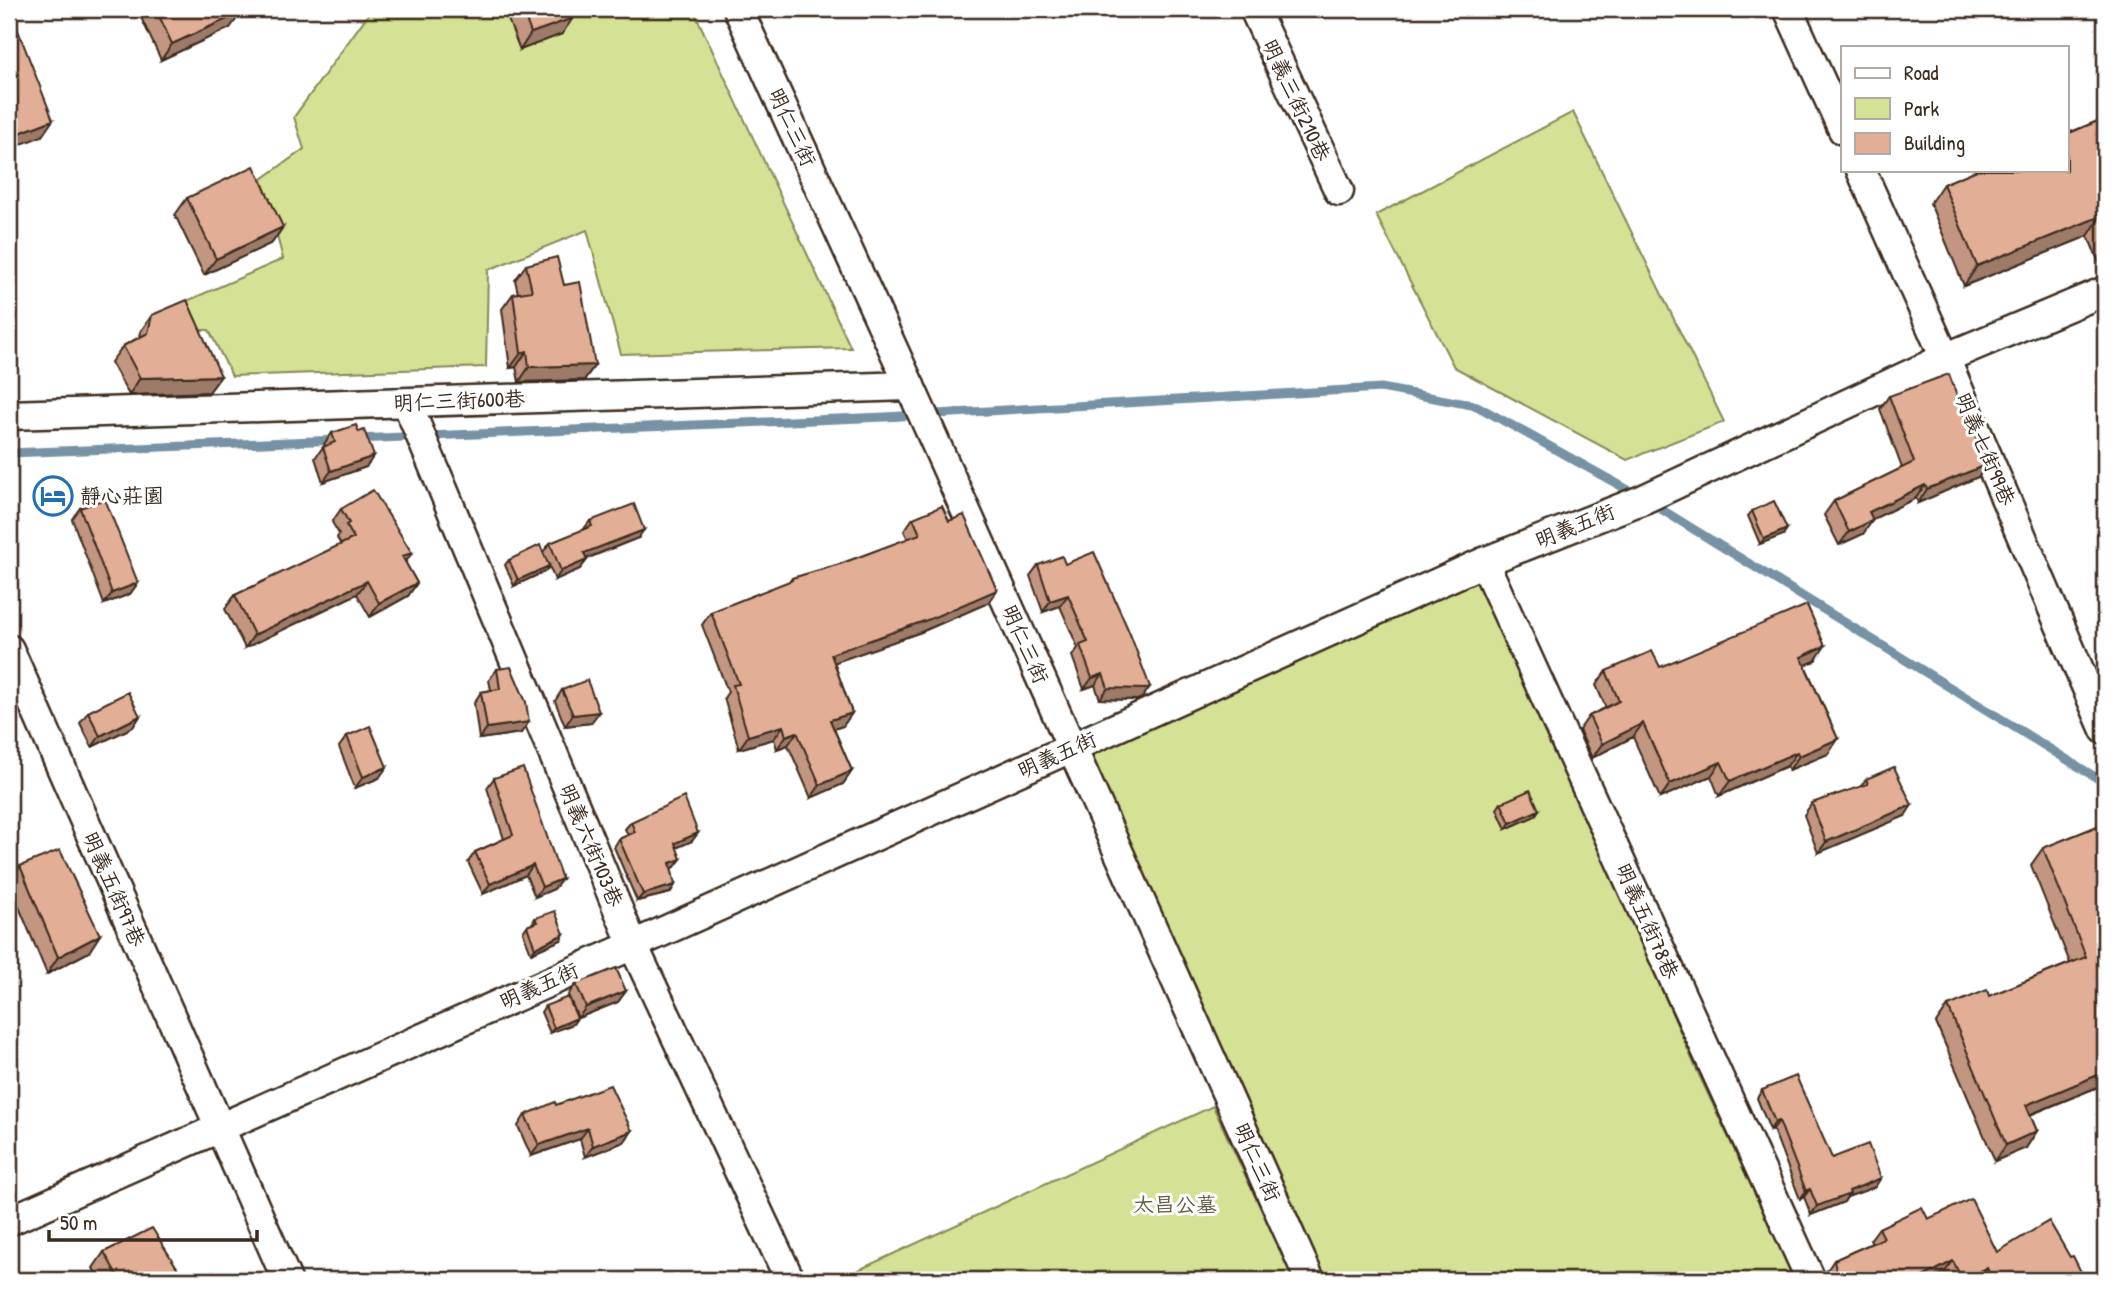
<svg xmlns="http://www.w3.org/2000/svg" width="2114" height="1289" viewBox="0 0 2114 1289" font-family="'Patrick Hand','LXGW WenKai TC',sans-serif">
<rect width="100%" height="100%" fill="#fff"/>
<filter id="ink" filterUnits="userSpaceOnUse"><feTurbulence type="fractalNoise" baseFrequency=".0143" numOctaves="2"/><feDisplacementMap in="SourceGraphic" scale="14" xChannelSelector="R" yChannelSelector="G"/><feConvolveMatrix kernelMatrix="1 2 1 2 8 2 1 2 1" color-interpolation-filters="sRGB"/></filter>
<g filter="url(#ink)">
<g fill="#d5e194" stroke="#888659" stroke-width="2">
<path d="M 372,9 L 693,9 L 851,348 L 621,354 L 587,230 L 488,270 L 486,367 L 232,376 L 209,330 L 183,330 L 173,307 L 283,259 L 262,179 L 304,149 L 294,117 Z"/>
<path d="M 1573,112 L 1724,422 L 1627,460 L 1454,367 L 1376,215 Z"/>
<path d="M 1480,572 L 1699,1075 L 1796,1280 L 1323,1280 L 1082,755 Z"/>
<path d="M 1213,1106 L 1294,1280 L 837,1280 Z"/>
</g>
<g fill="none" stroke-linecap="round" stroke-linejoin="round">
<g stroke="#7692a4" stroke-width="9">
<path d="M 356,439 L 885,417 L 1381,388 L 1477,406 L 1639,496"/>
<path d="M 9,453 L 339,440"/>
<path d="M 1651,503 L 2105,783"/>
</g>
<g stroke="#3b2a1e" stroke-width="33">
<g id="minor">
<path d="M 738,9 L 910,386 L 1310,1280"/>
<path d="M 1254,9 L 1339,191"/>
<path d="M 1788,9 L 1843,130"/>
<path d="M 1861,170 L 1945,358 L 2105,730"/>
<path d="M 407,403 L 633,945 L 790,1280"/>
<path d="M 9,415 L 910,386"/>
<path d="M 1484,562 L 1811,1280"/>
<path d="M 9,649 L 287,1280"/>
<path d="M 9,1221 L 633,945 L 1484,562 L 1644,499 L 1945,358 L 2105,291"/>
</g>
</g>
<use href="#minor" stroke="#fff" stroke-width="28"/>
</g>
<g fill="#c29680" stroke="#3b2a1e" stroke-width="2">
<path d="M 137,9 L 240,9 L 230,28 L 161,60 Z"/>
<path d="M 504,9 L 570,9 L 562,34 L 520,50 Z"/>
<path d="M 2105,118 L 2105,275 L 2104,275 L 2088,236 L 1964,286 L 1930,203 L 1943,184 Z"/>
<path d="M 187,198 L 283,227 L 272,243 L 204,275 L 175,215 Z"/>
<path d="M 526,265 L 564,285 L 595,365 L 584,380 L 519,382 L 516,367 L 510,368 L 502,309 L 513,294 L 518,293 L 515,280 Z"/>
<path d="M 152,315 L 221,376 L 209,392 L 129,395 L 111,362 L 123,346 L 140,337 L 141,331 Z"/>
<path d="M 1889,396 L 1964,415 L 1988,464 L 1978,477 L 1918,503 L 1916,498 L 1872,519 L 1863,534 L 1839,545 L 1824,515 L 1834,501 L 1902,468 L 1880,409 Z"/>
<path d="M 332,433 L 366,467 L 323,482 L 315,458 L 323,447 L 325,446 L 324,444 Z"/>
<path d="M 80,508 L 138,583 L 130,594 L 104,604 L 72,519 Z"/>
<path d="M 341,509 L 405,562 L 417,583 L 408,596 L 370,617 L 357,594 L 245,648 L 225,609 L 235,595 L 341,545 L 337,538 L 339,534 L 332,522 Z"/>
<path d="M 1752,511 L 1783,535 L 1760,544 L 1748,516 Z"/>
<path d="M 913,518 L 949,521 L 997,590 L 988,603 L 921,632 L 834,662 L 852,713 L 843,726 L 834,729 L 852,771 L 843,784 L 811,798 L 788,745 L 777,749 L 774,739 L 739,749 L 724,698 L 728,692 L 702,625 L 711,612 L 789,582 L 792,578 L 840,564 L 908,539 L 904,531 Z"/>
<path d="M 590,521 L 638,538 L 586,559 L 587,560 L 580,569 L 555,580 L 549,566 L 546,571 L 514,586 L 505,565 L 509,560 L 543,552 L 550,543 L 583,530 Z"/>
<path d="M 1065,564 L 1142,698 L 1137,700 L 1100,699 L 1095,685 L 1084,689 L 1072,656 L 1078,648 L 1060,606 L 1043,612 L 1030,576 L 1038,565 Z"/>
<path d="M 1815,661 L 1805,665 L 1838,739 L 1828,754 L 1789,770 L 1787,766 L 1719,796 L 1711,776 L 1660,798 L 1633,737 L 1592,758 L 1579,730 L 1589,716 L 1606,708 L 1596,685 L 1606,671 Z"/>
<path d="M 497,669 L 521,733 L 479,739 L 474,703 L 481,692 L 491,690 L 489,680 Z"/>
<path d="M 562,690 L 591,723 L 565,726 L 555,701 Z"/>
<path d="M 88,712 L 140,716 L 133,727 L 92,747 L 80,723 Z"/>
<path d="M 347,736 L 379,778 L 355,788 L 339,747 Z"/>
<path d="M 494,778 L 562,879 L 554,889 L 535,897 L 526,875 L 483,894 L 468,862 L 475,852 L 504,839 L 487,788 Z"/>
<path d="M 1866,779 L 1905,816 L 1818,853 L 1804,815 L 1812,803 L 1860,787 Z"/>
<path d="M 1501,803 L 1535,816 L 1506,829 L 1497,809 Z"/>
<path d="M 631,822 L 698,833 L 692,841 L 676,848 L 675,867 L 671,868 L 675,885 L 670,893 L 637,901 L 614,847 L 619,839 L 628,835 L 625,829 Z"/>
<path d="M 2105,823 L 2105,1084 L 2030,1115 L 2037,1131 L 2026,1148 L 1995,1161 L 1936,1023 L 1948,1006 L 1989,996 L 2070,963 L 2031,865 L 2043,848 Z"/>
<path d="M 20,866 L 89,952 L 47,974 L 9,883 Z"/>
<path d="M 535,918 L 561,940 L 531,953 L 523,932 L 527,926 L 532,924 Z"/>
<path d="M 576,984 L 626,991 L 618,1002 L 578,1018 L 568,995 Z"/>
<path d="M 545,1006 L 577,1018 L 573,1024 L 550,1033 L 541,1012 Z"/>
<path d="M 1762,1090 L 1832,1158 L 1875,1187 L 1847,1197 L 1844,1202 L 1811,1215 L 1804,1197 L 1800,1199 L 1773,1129 L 1770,1130 L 1757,1098 Z"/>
<path d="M 556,1105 L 632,1131 L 624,1142 L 585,1157 L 580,1139 L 531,1156 L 518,1126 L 525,1115 Z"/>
<path d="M 1928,1219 L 1997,1252 L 2070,1257 L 2085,1280 L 1948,1280 L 1944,1273 L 1931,1280 L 1827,1280 L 1826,1272 L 1834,1260 L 1872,1243 L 1870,1240 L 1879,1228 Z"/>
<path d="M 104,1252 L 185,1280 L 100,1280 L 93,1268 Z"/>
</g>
<g fill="#9e7a68" stroke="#3b2a1e" stroke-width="2">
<path d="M 242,12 L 230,28 L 161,60 L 172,44 Z"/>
<path d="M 573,18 L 562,34 L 520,50 L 531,33 Z"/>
<path d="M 53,120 L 42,136 L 9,149 L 9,137 Z"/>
<path d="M 2101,216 L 2088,236 L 1964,286 L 1977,266 Z"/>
<path d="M 283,227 L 272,243 L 204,275 L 216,259 Z"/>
<path d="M 527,351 L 516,367 L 510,368 L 521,353 Z"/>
<path d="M 595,365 L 584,380 L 519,382 L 529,367 Z"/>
<path d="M 221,376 L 209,392 L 129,395 L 140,378 Z"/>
<path d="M 374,456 L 366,467 L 323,482 L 331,471 Z"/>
<path d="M 1988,464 L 1978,477 L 1918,503 L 1927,489 Z"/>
<path d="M 1925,485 L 1916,498 L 1859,526 L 1869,512 Z"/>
<path d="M 1873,520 L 1863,534 L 1839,545 L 1849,532 Z"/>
<path d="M 1787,529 L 1783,535 L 1760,544 L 1764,539 Z"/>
<path d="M 644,530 L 638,538 L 577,562 L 584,553 Z"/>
<path d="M 412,553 L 403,566 L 402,556 Z"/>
<path d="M 587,560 L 580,569 L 555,580 L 561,571 Z"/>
<path d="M 549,566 L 546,571 L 514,586 L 518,580 Z"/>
<path d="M 367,581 L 357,594 L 245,648 L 254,635 Z"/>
<path d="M 138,583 L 130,594 L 104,604 L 112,593 Z"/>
<path d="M 417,583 L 408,596 L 370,617 L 379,603 Z"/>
<path d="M 997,590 L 988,603 L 921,632 L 822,667 L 831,654 Z"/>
<path d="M 1068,595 L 1060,606 L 1043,612 L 1050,601 Z"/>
<path d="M 1825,646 L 1815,661 L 1791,671 L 1801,657 Z"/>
<path d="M 1103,674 L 1095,685 L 1084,689 L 1092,678 Z"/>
<path d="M 1150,687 L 1142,698 L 1137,700 L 1100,699 L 1108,688 Z"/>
<path d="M 599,712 L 591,723 L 565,726 L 573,715 Z"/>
<path d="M 852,713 L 843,726 L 821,733 L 830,720 Z"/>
<path d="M 140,716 L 133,727 L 92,747 L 100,736 Z"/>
<path d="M 529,722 L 521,733 L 479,739 L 487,728 Z"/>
<path d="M 1643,723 L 1633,737 L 1592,758 L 1602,744 Z"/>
<path d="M 783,726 L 774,739 L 739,749 L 748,736 Z"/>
<path d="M 797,732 L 788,745 L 777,749 L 786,736 Z"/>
<path d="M 1838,739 L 1828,754 L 1789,770 L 1799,756 Z"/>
<path d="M 1797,752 L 1787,766 L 1719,796 L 1730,781 Z"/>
<path d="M 1721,762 L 1711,776 L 1660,798 L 1670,784 Z"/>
<path d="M 387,767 L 379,778 L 355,788 L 363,777 Z"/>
<path d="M 852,771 L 843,784 L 811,798 L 820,785 Z"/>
<path d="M 1912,805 L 1905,816 L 1818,853 L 1826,842 Z"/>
<path d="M 1539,810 L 1535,816 L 1506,829 L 1510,823 Z"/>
<path d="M 698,833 L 692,841 L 669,851 L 675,843 Z"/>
<path d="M 681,859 L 675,867 L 664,871 L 670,863 Z"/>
<path d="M 533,865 L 526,875 L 483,894 L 490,884 Z"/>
<path d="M 562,879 L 554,889 L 535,897 L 542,887 Z"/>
<path d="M 675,885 L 670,893 L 637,901 L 643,894 Z"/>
<path d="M 564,934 L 561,940 L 531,953 L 535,948 Z"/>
<path d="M 100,935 L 89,952 L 47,974 L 58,957 Z"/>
<path d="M 626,991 L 618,1002 L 578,1018 L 586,1007 Z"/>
<path d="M 577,1018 L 573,1024 L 550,1033 L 554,1028 Z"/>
<path d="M 2105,1072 L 2105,1084 L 2014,1121 L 2026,1105 Z"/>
<path d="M 1779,1121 L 1773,1129 L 1770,1130 L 1775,1122 Z"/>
<path d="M 588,1128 L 580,1139 L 531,1156 L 539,1145 Z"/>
<path d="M 632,1131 L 624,1142 L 585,1157 L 593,1146 Z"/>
<path d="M 2037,1131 L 2026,1148 L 1995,1161 L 2006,1145 Z"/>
<path d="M 1881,1178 L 1875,1187 L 1847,1197 L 1844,1202 L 1811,1215 L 1817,1206 L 1849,1191 Z"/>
<path d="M 1810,1189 L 1804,1197 L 1800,1199 L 1806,1191 Z"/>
<path d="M 1953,1261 L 1944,1273 L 1931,1280 L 1917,1280 Z"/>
<path d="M 1987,1268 L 1978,1280 L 1961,1280 L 1962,1279 Z"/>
</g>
<g fill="#e2ae95" stroke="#3b2a1e" stroke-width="2">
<path d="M 156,9 L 240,9 L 242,12 L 172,44 Z"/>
<path d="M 522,9 L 570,9 L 573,18 L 531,33 Z"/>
<path d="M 16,25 L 53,120 L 9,137 L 9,28 Z"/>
<path d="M 2105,118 L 2105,225 L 2101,216 L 1977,266 L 1943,184 L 1977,170 L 2067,170 L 2067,134 Z"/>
<path d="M 254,166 L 283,227 L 216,259 L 187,198 Z"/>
<path d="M 557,257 L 564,285 L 580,282 L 595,365 L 529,367 L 527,351 L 521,353 L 513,294 L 532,291 L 526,265 Z"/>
<path d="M 187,300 L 221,376 L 140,378 L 123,346 L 148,333 L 152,315 Z"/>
<path d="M 1949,374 L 1964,415 L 1966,414 L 1988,464 L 1927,489 L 1925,485 L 1869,512 L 1873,520 L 1849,532 L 1834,501 L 1914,462 L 1889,396 Z"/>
<path d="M 356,425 L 359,432 L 364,430 L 374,456 L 331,471 L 323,447 L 335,442 L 332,433 Z"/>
<path d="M 373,490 L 412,553 L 402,556 L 417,583 L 379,603 L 367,581 L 254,635 L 235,595 L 354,538 L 346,525 L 349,523 L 341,509 Z"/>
<path d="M 105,499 L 138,583 L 112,593 L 80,508 Z"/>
<path d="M 1774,501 L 1787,529 L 1764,539 L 1752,511 Z"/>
<path d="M 634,504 L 644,530 L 584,553 L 587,560 L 561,571 L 550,543 L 592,526 L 590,521 Z"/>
<path d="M 942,506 L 949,521 L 964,515 L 997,590 L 930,619 L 831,654 L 852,713 L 830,720 L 852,771 L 820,785 L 797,732 L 786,736 L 783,726 L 748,736 L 733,685 L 739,684 L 711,612 L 792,580 L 792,578 L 840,564 L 920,534 L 913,518 Z"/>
<path d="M 540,545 L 549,566 L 518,580 L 509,560 Z"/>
<path d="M 1094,552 L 1130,634 L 1150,687 L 1145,689 L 1108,688 L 1103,674 L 1092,678 L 1080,645 L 1088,642 L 1068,595 L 1050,601 L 1038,565 L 1062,556 L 1065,564 Z"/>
<path d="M 1807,605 L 1825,646 L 1801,657 L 1838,739 L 1799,756 L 1797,752 L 1730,781 L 1721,762 L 1670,784 L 1643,723 L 1602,744 L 1589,716 L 1619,701 L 1606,671 L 1652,651 L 1660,667 Z"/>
<path d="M 511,667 L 526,702 L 529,722 L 487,728 L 481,692 L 500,689 L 497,669 Z"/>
<path d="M 587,680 L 599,712 L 573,715 L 562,690 Z"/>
<path d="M 128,692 L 140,716 L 100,736 L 88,712 Z"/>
<path d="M 370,726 L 387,767 L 363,777 L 347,736 Z"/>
<path d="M 1894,767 L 1912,805 L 1826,842 L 1812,803 L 1868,784 L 1866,779 Z"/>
<path d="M 523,768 L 562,879 L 542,887 L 533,865 L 490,884 L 475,852 L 513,835 L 494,778 Z"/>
<path d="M 1530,790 L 1539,810 L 1510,823 L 1501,803 Z"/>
<path d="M 684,797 L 698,833 L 675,843 L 681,859 L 670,863 L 675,885 L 643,894 L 619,839 L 635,832 L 631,822 Z"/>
<path d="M 2105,823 L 2105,1072 L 2026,1105 L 2037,1131 L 2006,1145 L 1948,1006 L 1987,990 L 1989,996 L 2086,957 L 2043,848 Z"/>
<path d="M 60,850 L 100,935 L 58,957 L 20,866 Z"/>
<path d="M 555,911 L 564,934 L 535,948 L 527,926 L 537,922 L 535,918 Z"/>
<path d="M 616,968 L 626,991 L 586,1007 L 576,984 Z"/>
<path d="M 568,997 L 577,1018 L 554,1028 L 545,1006 Z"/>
<path d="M 1796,1076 L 1832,1158 L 1868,1144 L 1881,1178 L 1849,1191 L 1850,1194 L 1817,1206 L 1810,1189 L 1806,1191 L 1779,1121 L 1775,1122 L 1762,1090 Z"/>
<path d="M 610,1085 L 632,1131 L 593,1146 L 588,1128 L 539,1145 L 525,1115 L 555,1102 L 556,1105 Z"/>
<path d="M 1971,1199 L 1997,1252 L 2049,1221 L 2070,1257 L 2073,1256 L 2085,1280 L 1992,1280 L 1987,1268 L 1962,1279 L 1953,1261 L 1917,1280 L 1840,1280 L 1836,1270 L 1834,1260 L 1884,1238 L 1879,1228 L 1922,1207 L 1928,1219 Z"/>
<path d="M 152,1228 L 185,1280 L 120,1280 L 104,1252 Z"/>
<path d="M 2105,1275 L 2105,1280 L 2094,1280 Z"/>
</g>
</g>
<defs>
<g id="hotel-ring" transform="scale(2.0125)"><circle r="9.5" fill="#fff" stroke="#1f6fb2" stroke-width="1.5"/><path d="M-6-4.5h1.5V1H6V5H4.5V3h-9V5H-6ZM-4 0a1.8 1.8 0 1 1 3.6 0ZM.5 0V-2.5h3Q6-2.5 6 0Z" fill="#1f6fb2"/></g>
</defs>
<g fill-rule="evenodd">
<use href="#hotel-ring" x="53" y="496"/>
</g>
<g text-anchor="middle" stroke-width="6" stroke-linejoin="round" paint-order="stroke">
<g font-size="21" fill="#3b2a1e" stroke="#fff">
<text transform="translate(1296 100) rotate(65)" y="7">明義三街210巷</text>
<text transform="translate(792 127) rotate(65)" y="7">明仁三街</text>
<text transform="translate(459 401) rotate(-2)" y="7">明仁三街600巷</text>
<text transform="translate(1985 449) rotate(67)" y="7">明義七街99巷</text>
<text transform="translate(1575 526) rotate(-22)" y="7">明義五街</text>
<text transform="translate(1025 644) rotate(66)" y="7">明仁三街</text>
<text transform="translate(1057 755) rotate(-24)" y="7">明義五街</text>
<text transform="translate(591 845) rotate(67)" y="7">明義六街103巷</text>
<text transform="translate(114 889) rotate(66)" y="7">明義五街97巷</text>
<text transform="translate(1647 921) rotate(66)" y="7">明義五街78巷</text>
<text transform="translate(539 986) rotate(-24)" y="7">明義五街</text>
<text transform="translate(1257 1162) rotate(66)" y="7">明仁三街</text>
</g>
<g font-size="21" fill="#3b2a1e" stroke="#fff" text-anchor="start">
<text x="80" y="503">靜心莊園</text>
</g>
<g font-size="21" fill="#62583c" stroke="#fff">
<text x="1175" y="1212">太昌公墓</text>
</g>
</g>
<rect width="2114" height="1289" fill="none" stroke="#fff" stroke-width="35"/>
<rect x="18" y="18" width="2079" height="1254" fill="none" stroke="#3b2a1e" stroke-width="2.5" filter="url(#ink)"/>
<rect x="1841" y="46" width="228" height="126" fill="#ffffff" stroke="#b1aaa5" stroke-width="2"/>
<rect x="1855" y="68" width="35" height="10" fill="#ffffff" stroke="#b1aaa5" stroke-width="2"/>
<text x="1904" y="80" font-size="21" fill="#3b2a1e">Road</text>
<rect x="1855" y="98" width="35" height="21" fill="#d5e194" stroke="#b1aaa5" stroke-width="2"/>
<text x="1904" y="116" font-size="21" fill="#3b2a1e">Park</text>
<rect x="1855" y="133" width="35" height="21" fill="#e2ae95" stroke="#b1aaa5" stroke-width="2"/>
<text x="1904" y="150" font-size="21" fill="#3b2a1e">Building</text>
<path d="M49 1230v10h208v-10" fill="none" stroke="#3b2a1e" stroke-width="3.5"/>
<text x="60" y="1230" font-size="21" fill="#3b2a1e" stroke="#ffffff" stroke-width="5" paint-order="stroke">50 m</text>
</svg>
